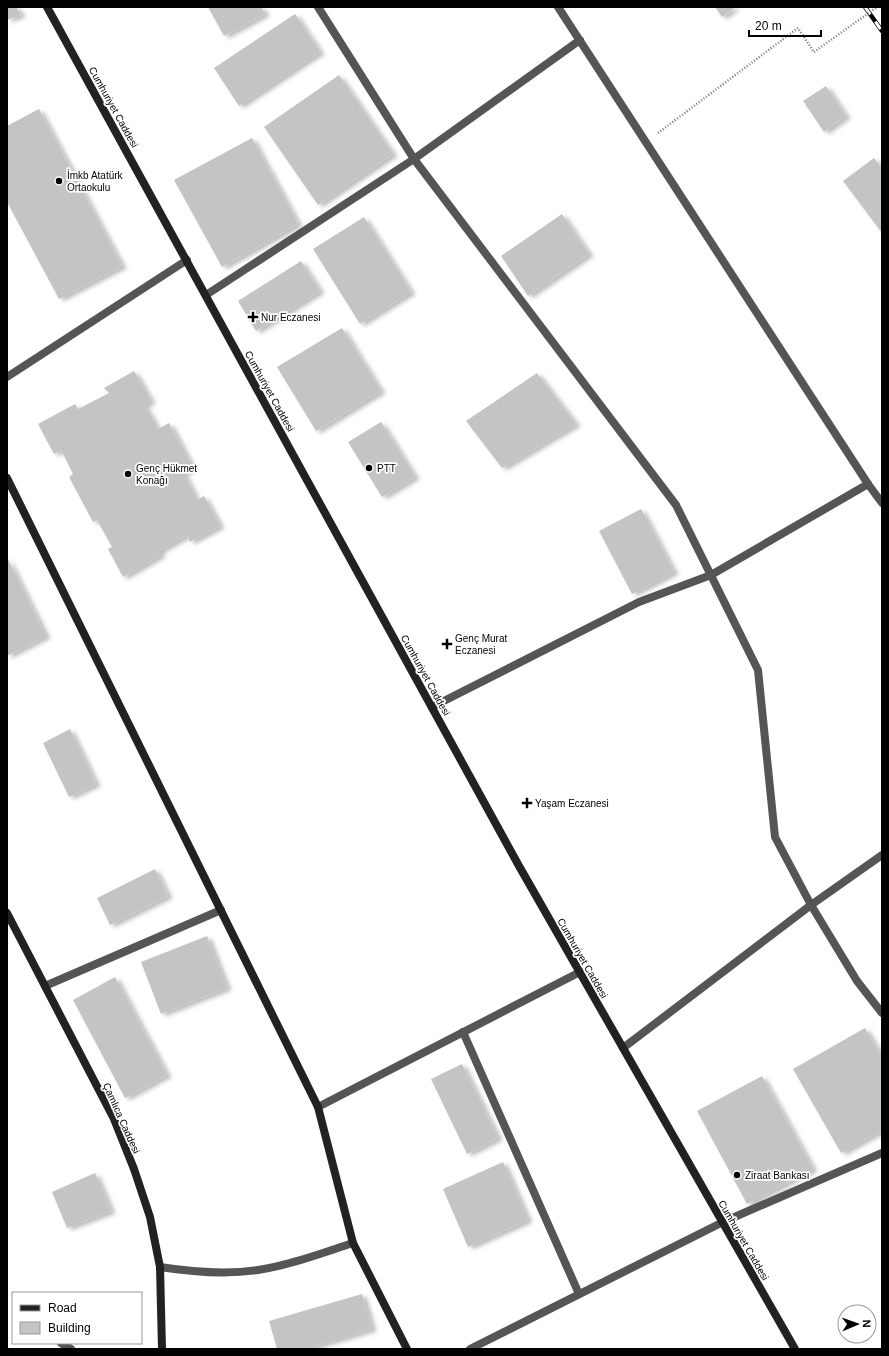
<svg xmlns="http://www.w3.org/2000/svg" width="889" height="1356" viewBox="0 0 889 1356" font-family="Arial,sans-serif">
<defs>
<filter id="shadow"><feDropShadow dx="4.5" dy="2.5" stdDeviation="2" flood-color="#0004"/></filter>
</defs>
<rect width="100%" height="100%" fill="#fff"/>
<g fill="#c4c4c4" filter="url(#shadow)">
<path d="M 7,7 L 16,7 L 21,15 L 7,20 Z"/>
<path d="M 208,7 L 261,7 L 265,14 L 224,36 Z"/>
<path d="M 715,7 L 736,7 L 722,17 Z"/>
<path d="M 295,14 L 320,52 L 239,106 L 214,68 Z"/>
<path d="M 339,75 L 393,154 L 318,205 L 264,127 Z"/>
<path d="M 826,86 L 846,116 L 824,132 L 803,101 Z"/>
<path d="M 39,109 L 122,266 L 59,299 L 7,202 L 7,126 Z"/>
<path d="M 252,138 L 298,224 L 222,267 L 174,180 Z"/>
<path d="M 874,158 L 882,168 L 882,233 L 843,181 Z"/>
<path d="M 562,214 L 589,254 L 528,296 L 501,256 Z"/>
<path d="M 364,217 L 411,292 L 360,324 L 313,249 Z"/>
<path d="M 301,261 L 320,291 L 256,331 L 238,301 Z"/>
<path d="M 342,328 L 381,391 L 316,431 L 277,367 Z"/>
<path d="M 134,371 L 151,401 L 144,405 L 158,429 L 169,423 L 193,468 L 183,473 L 197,500 L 204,496 L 220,526 L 190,542 L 187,535 L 159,551 L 161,555 L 123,577 L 108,549 L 112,547 L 97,520 L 93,522 L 69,477 L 73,474 L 61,450 L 54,454 L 38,424 L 75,404 L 78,409 L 109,393 L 104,388 Z"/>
<path d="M 537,373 L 576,424 L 502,468 L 466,421 Z"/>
<path d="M 381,422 L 415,477 L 382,497 L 348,442 Z"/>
<path d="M 641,509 L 674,572 L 632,594 L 599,531 Z"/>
<path d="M 7,557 L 46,636 L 7,656 Z"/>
<path d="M 70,729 L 96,784 L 69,797 L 43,743 Z"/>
<path d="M 155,869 L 168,896 L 110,925 L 97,898 Z"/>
<path d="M 207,936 L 227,988 L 161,1014 L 141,962 Z"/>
<path d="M 115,977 L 167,1075 L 125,1098 L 73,1000 Z"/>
<path d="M 865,1028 L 882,1057 L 882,1130 L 841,1153 L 793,1069 Z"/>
<path d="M 462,1064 L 498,1138 L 467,1154 L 431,1079 Z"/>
<path d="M 762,1076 L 813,1169 L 747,1204 L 697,1111 Z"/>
<path d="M 503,1162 L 528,1220 L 468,1247 L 443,1189 Z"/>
<path d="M 95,1173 L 111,1211 L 67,1228 L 52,1192 Z"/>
<path d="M 362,1294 L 372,1329 L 305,1349 L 277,1349 L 269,1321 Z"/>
</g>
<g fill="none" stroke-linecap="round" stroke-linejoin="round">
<path stroke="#777" stroke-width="2.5" stroke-dasharray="1 2" stroke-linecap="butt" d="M 658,133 L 798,28 L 814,52"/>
<path stroke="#555" stroke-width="8" d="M 61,1343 L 71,1349"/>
<g stroke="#555" stroke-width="8">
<path d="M 318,7 L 414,159 L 676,505 L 758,670 L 775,837 L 811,905 L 857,981 L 882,1013"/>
<path d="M 558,7 L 868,484 L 882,503"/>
<path d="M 206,295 L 414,159 L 580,40"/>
<path d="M 7,377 L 187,260"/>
<path d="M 432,707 L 639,602 L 711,575 L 868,484"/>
<path d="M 45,986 L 221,910"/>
<path d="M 463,1032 L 579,1294"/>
<path d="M 623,1048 L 811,905 L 882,855"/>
<path d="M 318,1107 L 580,972"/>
<path d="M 160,1267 C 192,1272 225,1275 258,1270 C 290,1265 322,1253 353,1243"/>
<path d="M 470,1349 L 723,1222 L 882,1153"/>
</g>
<g stroke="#222" stroke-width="8">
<path d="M 47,7 L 519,866 L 795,1349"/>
<path d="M 7,478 L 318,1107 L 353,1243 L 407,1349"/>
<path d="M 7,913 L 114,1119 L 134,1169 L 150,1217 L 160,1267 L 162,1349"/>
</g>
<g stroke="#000" stroke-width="4.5">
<path id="rail" d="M 865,7 L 882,31"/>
</g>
<use href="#rail" stroke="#fff" stroke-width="3" stroke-dasharray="9" stroke-linecap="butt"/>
<path stroke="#777" stroke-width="2.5" stroke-dasharray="1 2" stroke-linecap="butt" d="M 814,52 L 877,7"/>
</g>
<g fill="#000" stroke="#fff" stroke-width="1.5">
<circle cx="59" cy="181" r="4"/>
<path d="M251 311h4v4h4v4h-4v4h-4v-4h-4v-4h4z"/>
<circle cx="369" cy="468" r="4"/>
<circle cx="128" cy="474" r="4"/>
<path d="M445 638h4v4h4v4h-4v4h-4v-4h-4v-4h4z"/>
<path d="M525 797h4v4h4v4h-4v4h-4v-4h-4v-4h4z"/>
<circle cx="737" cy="1175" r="4"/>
</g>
<g text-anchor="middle" stroke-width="3.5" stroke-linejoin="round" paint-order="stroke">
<g font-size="10" fill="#000" stroke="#fff">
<text transform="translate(114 107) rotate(61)" y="4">Cumhuriyet Caddesi</text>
<text transform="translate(270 391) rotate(61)" y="4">Cumhuriyet Caddesi</text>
<text transform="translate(426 675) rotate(61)" y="4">Cumhuriyet Caddesi</text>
<text transform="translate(583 958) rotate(60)" y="4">Cumhuriyet Caddesi</text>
<text transform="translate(122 1118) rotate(66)" y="4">Çamlıca Caddesi</text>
<text transform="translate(744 1240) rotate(60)" y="4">Cumhuriyet Caddesi</text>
</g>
<g font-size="10" fill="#000" stroke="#fff" text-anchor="start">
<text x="67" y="179">İmkb Atatürk<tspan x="67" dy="12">Ortaokulu</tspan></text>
<text x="261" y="321">Nur Eczanesi</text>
<text x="136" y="472">Genç Hükmet<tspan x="136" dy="12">Konağı</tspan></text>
<text x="377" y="472">PTT</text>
<text x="455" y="642">Genç Murat<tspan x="455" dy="12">Eczanesi</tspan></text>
<text x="535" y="807">Yaşam Eczanesi</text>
<text x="745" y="1179">Ziraat Bankası</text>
</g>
</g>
<rect width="889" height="1356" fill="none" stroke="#000000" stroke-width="16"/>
<rect x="12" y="1292" width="130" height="52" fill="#ffffff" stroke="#999999"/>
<rect x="20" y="1305" width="20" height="6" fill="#222222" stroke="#999999"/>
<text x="48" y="1312" font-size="12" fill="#000000">Road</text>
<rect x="20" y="1322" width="20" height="12" fill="#c4c4c4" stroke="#999999"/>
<text x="48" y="1332" font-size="12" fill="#000000">Building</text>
<g transform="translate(857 1324) rotate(88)"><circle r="19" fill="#ffffff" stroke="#999999"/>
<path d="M0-3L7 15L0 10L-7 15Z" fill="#000000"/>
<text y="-6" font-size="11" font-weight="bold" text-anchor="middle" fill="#000000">N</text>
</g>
<path d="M749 30v6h72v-6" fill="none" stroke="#000000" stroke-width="2"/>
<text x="755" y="30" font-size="12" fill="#000000" stroke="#ffffff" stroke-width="3" paint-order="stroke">20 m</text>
</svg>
